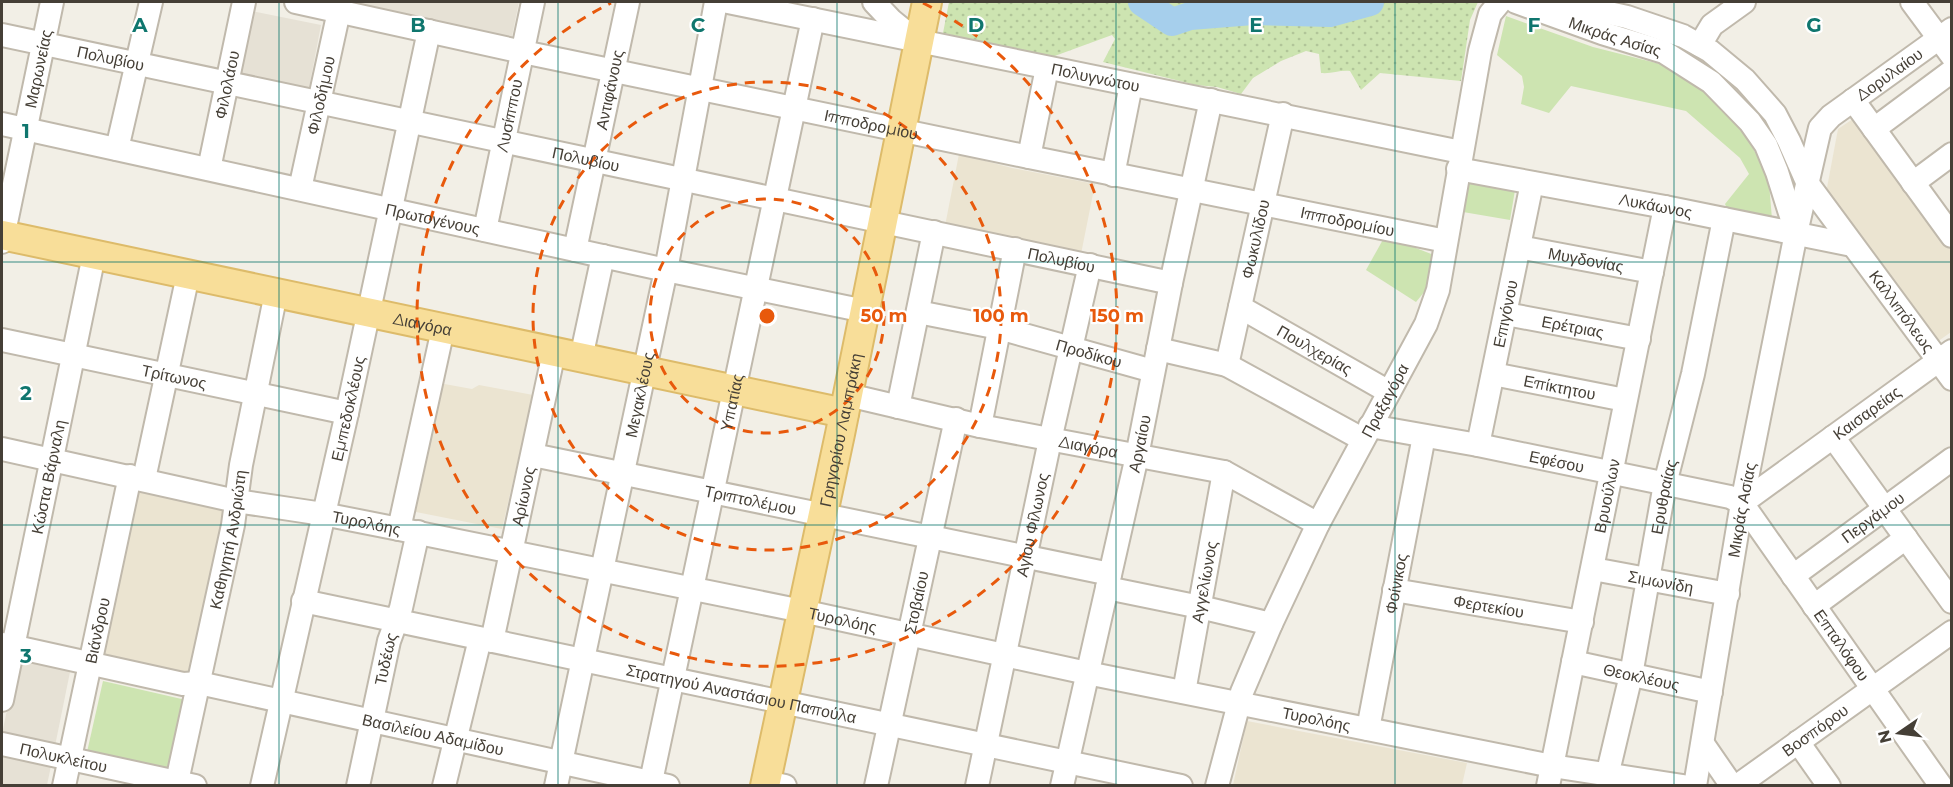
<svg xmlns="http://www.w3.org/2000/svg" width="1953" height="787" viewBox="0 0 1953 787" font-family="Montserrat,sans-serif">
<defs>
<pattern id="grass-dots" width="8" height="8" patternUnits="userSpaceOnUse" patternTransform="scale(1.5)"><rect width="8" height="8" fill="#cde4b1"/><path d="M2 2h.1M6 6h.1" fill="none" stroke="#b1c599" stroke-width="1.8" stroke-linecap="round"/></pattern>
</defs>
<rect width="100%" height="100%" fill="#f2efe6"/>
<g fill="#e6e1d5">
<path d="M 346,2 L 519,2 L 511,41 Z"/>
<path d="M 251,11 L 321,25 L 308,93 L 238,79 Z"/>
<path d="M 18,656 L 71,667 L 55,746 L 2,734 Z"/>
<path d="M 2,755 L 51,766 L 47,785 L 2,786 Z"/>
</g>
<g fill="#ebe4d1">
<path d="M 1856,117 L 1951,248 L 1951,332 L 1937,342 L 1826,193 L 1838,129 Z"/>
<path d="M 959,154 L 1012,168 L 1095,184 L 1080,259 L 944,231 Z"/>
<path d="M 439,383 L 472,389 L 479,385 L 533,395 L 502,529 L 411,511 Z"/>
<path d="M 138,487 L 225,506 L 189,676 L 102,656 Z"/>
<path d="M 1247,721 L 1467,763 L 1462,785 L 1233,785 Z"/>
</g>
<path fill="url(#grass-dots)" d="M 949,2 L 1200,2 L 1226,7 L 1227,2 L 1478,2 L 1470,20 L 1461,81 L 1380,73 L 1361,90 L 1350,71 C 1339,70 1332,74 1321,73 L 1319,54 L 1306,51 L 1281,61 L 1253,78 L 1241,94 L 1217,87 L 1196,85 L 1103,62 L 1115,39 L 1112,35 L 1052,57 L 943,33 Z"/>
<g fill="#cde4b1">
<path d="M 1506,16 L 1593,47 L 1668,66 L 1708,94 L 1745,135 L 1758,157 L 1769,183 L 1772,219 L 1728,211 L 1725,204 L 1749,174 L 1740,158 L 1686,111 L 1571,86 L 1549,113 L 1521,104 L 1524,87 L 1522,76 L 1497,55 Z"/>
<path d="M 1469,182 L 1515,190 L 1510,220 L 1463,212 Z"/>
<path d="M 1385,236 L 1439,257 L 1430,285 L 1416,302 L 1366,270 Z"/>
<path d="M 103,681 L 186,700 L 170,771 L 87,752 Z"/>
</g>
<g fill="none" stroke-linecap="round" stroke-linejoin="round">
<path stroke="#a6cfec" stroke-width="28" d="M 1142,2 L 1172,22 L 1190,16 L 1253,11 L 1330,13 L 1370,2"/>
<g stroke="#c0b9ac" stroke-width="26">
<g id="minor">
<path id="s1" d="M 296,2 L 523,52 L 1029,157 L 1446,241"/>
<path id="s2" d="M 728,2 L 1461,152"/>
<path d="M 874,2 L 891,20 L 913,38"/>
<path id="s3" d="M 1516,2 L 1602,33 L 1664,52 L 1711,82 L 1750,122 L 1766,145 L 1777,172 L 1796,232"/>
<path id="s4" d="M 1559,2 L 1627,17 L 1683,36 L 1710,51 L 1745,80 L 1775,114 L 1789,141 L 1808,184 L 1952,379"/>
<path d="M 1912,2 L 1952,56"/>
<path id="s5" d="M 2,35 L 1171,283"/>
<path d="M 1700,45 L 1712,25 L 1744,2"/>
<path d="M 1853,100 L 1952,236"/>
<path id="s6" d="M 2,124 L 666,270 L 865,311"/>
<path d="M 1874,129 L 1952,71"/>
<path d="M 117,149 L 151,2"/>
<path d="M 1029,157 L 1047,68"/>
<path id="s7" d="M 209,169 L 244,2"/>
<path id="s8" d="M 1458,169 L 1665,207 L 1852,245"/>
<path d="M 1113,175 L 1131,85"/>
<path d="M 1913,183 L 1952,154"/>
<path id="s9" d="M 300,189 L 341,2"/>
<path id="s10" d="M 485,230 L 533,2"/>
<path id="s11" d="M 2,242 L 52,2"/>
<path id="s12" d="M 1519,247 L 1652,272"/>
<path id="s13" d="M 575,250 L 628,2"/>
<path id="s14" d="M 1240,307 L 1389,392"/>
<path id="s15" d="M 918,312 L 999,328 L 1153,371"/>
<path id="s16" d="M 1506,314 L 1639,339"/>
<path id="s17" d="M 2,340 L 347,413"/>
<path d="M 1158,349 L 1227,365 L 1362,439"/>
<path d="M 581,358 L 603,256"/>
<path id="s18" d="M 1227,365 L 1283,114"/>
<path id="s19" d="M 1493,374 L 1625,400"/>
<path id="s20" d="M 848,395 L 980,426 L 1224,472 L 1318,524"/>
<path d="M 898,407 L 934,232"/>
<path d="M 980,426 L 1015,249"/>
<path id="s21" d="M 1370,426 L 1478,445 L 1730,497 L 1742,503 L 1941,786"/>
<path d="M 1833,437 L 1952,602"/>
<path id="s22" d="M 1478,445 L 1532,183"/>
<path id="s23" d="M 2,449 L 236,501 L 323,514 L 399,529 L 802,611 L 1087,673 L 1552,766 L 1683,786"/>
<path id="s24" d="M 533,455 L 1110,574"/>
<path d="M 144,479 L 188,275"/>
<path id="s25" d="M 1742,503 L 1952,351"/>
<path d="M 399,529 L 443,329"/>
<path id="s26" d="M 1593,569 L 1728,594"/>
<path id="s27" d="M 1793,576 L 1952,459"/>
<path d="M 1107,588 L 1200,607 L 1271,624"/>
<path id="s28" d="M 1394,590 L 1582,622"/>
<path id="s29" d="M 303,601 L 1181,786"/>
<path d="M 1814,606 L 1906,538"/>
<path id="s30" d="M 492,641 L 554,352"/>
<path id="s31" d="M 2,644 L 183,684 L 199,683 L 668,786"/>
<path id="s32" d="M 1573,662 L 1711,692"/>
<path id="s33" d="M 1184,692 L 1224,472"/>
<path id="s34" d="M 2,700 L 94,255"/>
<path id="s35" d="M 1368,729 L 1424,436"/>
<path d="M 1798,742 L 1829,786"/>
<path id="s36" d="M 2,744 L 195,786"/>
<path d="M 1703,744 L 1732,786"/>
<path id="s37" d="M 1607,776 L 1631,675 L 1665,484 L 1693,374 L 1724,219"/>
<path d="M 766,782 L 785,786"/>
<path id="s38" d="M 64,786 L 130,476"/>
<path id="s39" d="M 176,786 L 233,525 L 241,465 L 276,293"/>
<path id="s40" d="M 262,786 L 347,413 L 429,31"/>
<path id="s41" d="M 358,786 L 389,641 L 401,608 L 418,532"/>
<path d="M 444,786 L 480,639"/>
<path id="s42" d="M 556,786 L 666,270 L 716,2"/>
<path id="s43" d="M 650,786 L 813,19"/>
<path id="s44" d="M 876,786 L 956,419"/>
<path id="s45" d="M 977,786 L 1050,440 L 1090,265"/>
<path id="s46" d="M 1062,786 L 1137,456 L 1171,283 L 1211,100"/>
<path id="s47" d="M 1217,786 L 1242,692 L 1271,624 L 1318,524 L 1426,324 L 1438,290 L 1480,51 L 1490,14 L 1500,2"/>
<path id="s48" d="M 1548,786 L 1665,207"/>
<path id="s49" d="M 1695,786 L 1742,503 L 1796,233 L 1820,128 L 1831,116 L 1952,29"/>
<path id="s50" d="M 1737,786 L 1952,632"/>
</g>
</g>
<g stroke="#ddbb6a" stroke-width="32">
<g id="major">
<path id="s51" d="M 2,235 L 844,413"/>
<path id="s52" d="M 765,786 L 840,434 L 927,2"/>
</g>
</g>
<use href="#minor" stroke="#fff" stroke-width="22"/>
<use href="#major" stroke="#f8de99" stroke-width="28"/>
</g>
<path fill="none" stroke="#0f766e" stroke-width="1.5" stroke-opacity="0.55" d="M 279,2 L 279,786M 558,2 L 558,786M 837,2 L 837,786M 1116,2 L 1116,786M 1395,2 L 1395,786M 1674,2 L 1674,786M 2,262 L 1952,262M 2,525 L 1952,525"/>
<g fill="none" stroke="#e8590c" stroke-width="3" stroke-dasharray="10 8">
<circle cx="767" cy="316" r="117"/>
<circle cx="767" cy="316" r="234"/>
<path d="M923 3A350 350 0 1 1 611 3"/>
</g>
<g text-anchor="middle" stroke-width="4.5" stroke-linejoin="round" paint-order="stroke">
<g font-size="16" fill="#453f36" stroke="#fff">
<text dy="6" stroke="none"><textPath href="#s3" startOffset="105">Μικράς Ασίας</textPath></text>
<text dy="6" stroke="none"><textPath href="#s5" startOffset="111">Πολυβίου</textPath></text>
<text dy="6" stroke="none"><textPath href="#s11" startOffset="177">Μαρωνείας</textPath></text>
<text dy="6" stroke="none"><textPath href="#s49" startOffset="758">Δορυλαίου</textPath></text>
<text dy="6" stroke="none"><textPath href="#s2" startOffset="375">Πολυγνώτου</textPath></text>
<text dy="6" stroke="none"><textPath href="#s7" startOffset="86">Φιλολάου</textPath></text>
<text dy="6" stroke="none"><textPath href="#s13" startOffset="164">Αντιφάνους</textPath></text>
<text dy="6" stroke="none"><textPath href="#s9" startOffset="96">Φιλοδήμου</textPath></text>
<text dy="6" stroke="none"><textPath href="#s10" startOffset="117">Λυσίππου</textPath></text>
<text dy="6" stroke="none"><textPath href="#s1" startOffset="588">Ιπποδρομίου</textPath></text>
<text dy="6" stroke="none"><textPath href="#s5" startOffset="597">Πολυβίου</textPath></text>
<text dy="6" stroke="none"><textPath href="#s8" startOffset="201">Λυκάωνος</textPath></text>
<text dy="6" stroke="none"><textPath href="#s6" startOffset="441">Πρωτογένους</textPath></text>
<text dy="6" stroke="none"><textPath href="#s1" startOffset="1074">Ιπποδρομίου</textPath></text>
<text dy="6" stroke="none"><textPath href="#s18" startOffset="129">Φωκυλίδου</textPath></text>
<text dy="6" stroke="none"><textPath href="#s5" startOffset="1083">Πολυβίου</textPath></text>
<text dy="6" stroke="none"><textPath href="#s12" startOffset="68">Μυγδονίας</textPath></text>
<text dy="6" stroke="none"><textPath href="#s4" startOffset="486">Καλλιπόλεως</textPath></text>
<text dy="6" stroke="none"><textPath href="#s22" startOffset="134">Επιγόνου</textPath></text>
<text dy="6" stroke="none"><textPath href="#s51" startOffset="430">Διαγόρα</textPath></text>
<text dy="6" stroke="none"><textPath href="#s16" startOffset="68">Ερέτριας</textPath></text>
<text dy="6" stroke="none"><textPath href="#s14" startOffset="86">Πουλχερίας</textPath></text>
<text dy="6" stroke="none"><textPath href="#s15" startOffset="176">Προδίκου</textPath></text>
<text dy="6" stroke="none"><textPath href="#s17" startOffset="176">Τρίτωνος</textPath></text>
<text dy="6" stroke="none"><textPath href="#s19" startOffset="68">Επίκτητου</textPath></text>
<text dy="6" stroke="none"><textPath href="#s42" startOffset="400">Μεγακλέους</textPath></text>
<text dy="6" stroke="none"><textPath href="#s47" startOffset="422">Πραξαγόρα</textPath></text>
<text dy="6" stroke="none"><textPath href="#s43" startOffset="392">Υπατίας</textPath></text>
<text dy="6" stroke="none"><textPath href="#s40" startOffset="387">Εμπεδοκλέους</textPath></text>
<text dy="6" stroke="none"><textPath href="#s25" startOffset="154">Καισαρείας</textPath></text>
<text dy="6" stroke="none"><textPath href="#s52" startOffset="364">Γρηγορίου Λαμπράκη</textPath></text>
<text dy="6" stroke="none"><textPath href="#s46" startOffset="351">Αργαίου</textPath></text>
<text dy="6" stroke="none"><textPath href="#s20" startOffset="246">Διαγόρα</textPath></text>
<text dy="6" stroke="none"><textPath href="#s21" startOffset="190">Εφέσου</textPath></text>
<text dy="6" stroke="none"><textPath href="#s34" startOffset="228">Κώστα Βάρναλη</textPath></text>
<text dy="6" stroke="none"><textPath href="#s48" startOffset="296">Βρυούλων</textPath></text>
<text dy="6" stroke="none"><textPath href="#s30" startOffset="148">Αρίωνος</textPath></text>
<text dy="6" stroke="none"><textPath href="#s37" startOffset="285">Ερυθραίας</textPath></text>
<text dy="6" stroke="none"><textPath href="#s24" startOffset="222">Τριπτολέμου</textPath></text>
<text dy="6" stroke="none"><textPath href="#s49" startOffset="280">Μικράς Ασίας</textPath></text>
<text dy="6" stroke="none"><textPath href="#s27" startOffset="99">Περγάμου</textPath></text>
<text dy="6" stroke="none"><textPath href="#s23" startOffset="372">Τυρολόης</textPath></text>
<text dy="6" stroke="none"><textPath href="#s45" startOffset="267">Αγίου Φίλωνος</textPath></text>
<text dy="6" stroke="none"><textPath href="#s39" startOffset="252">Καθηγητή Ανδριώτη</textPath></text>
<text dy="6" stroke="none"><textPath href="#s33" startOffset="112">Αγγελίωνος</textPath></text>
<text dy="6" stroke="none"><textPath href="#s26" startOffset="69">Σιμωνίδη</textPath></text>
<text dy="6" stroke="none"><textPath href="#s35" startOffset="148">Φοίνικος</textPath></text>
<text dy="6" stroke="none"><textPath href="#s44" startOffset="188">Στοβαίου</textPath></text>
<text dy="6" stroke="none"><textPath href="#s28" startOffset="96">Φερτεκίου</textPath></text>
<text dy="6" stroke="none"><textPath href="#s23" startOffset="858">Τυρολόης</textPath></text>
<text dy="6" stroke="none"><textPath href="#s38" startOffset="159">Βιάνδρου</textPath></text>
<text dy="6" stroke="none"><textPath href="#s21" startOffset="554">Επταλόφου</textPath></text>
<text dy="6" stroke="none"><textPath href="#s41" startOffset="130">Τυδέως</textPath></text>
<text dy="6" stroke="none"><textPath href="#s32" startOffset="70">Θεοκλέους</textPath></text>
<text dy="6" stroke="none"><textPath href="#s29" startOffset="448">Στρατηγού Αναστάσιου Παπούλα</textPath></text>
<text dy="6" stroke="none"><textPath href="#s23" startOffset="1342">Τυρολόης</textPath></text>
<text dy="6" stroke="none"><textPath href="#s50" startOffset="96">Βοσπόρου</textPath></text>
<text dy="6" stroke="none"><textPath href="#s31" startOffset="441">Βασιλείου Αδαμίδου</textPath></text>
<text dy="6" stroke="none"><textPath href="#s36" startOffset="63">Πολυκλείτου</textPath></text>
</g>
</g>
<g font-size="20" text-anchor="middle" font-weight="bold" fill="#0f766e" stroke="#fff" stroke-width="4.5" stroke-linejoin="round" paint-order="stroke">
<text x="140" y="32">A</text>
<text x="418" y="32">B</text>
<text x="698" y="32">C</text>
<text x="976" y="32">D</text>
<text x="1256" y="32">E</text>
<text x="1534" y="32">F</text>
<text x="1814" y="32">G</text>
<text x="26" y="138">1</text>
<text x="26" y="400">2</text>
<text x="26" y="663">3</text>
</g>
<circle cx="767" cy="316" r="9" fill="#e8590c" stroke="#fff" stroke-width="3"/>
<g font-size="18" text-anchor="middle" font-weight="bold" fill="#e8590c" stroke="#fff" stroke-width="4.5" stroke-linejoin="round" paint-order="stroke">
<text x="884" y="322">50 m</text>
<text x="1001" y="322">100 m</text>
<text x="1117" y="322">150 m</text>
</g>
<rect width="1953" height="787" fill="none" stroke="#453f36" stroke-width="6"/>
<g transform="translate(1899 733) rotate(256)" stroke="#ffffff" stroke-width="4.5" paint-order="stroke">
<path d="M0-4.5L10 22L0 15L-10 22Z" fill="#453f36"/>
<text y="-9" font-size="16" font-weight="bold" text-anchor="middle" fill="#453f36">N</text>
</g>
</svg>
